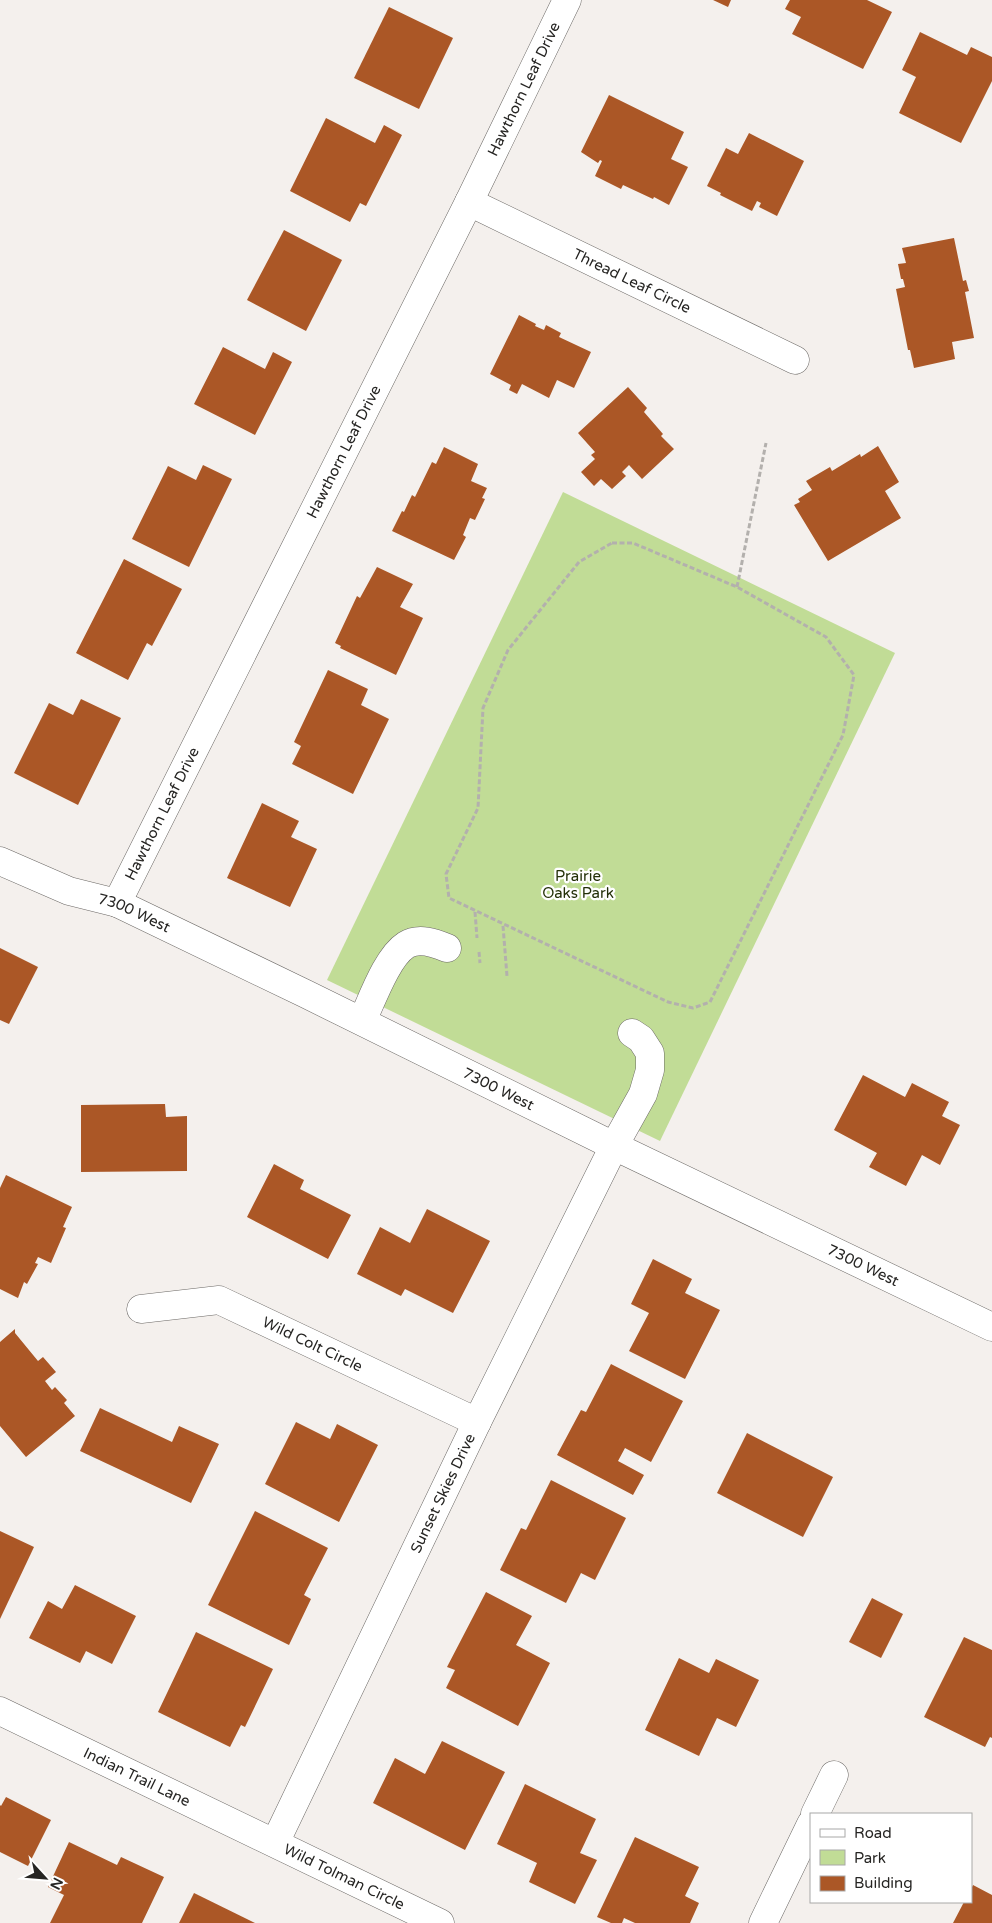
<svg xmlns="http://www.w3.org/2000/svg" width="992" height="1923" viewBox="0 0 992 1923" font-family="'Varela Round',sans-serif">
<rect width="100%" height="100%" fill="#f4f0ed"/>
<path fill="#c1dc96" d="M 563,492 L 895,653 L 660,1141 L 327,980 Z"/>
<g fill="#ab5726">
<path d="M 713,0 L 731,0 L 728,7 Z"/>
<path d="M 790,0 L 867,0 L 892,12 L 863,69 L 792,34 L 801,17 L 785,9 Z"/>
<path d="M 389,7 L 453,38 L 419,109 L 354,78 Z"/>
<path d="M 920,32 L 967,55 L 971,47 L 992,57 L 992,81 L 961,143 L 899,113 L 916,77 L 902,70 Z"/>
<path d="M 609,95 L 684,132 L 671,159 L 688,167 L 669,205 L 654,197 L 653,199 L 623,185 L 621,189 L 595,176 L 602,161 L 600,160 L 598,163 L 581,152 Z"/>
<path d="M 326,118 L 375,143 L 384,125 L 402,135 L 366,206 L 360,203 L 350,222 L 290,191 Z"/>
<path d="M 749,133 L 804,161 L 777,216 L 759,207 L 761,203 L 757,201 L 752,211 L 720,195 L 721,193 L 707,186 L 726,148 L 738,154 Z"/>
<path d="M 284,230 L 342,260 L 306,331 L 247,300 Z"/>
<path d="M 954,238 L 963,281 L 966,280 L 969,291 L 965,292 L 974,338 L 952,342 L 955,359 L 914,368 L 910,350 L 908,350 L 896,289 L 905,287 L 903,279 L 901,279 L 898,264 L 906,263 L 902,248 Z"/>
<path d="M 519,315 L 536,324 L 535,326 L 544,330 L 546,325 L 561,333 L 559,337 L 591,352 L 574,388 L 557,380 L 549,398 L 522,384 L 517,394 L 509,390 L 511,385 L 490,374 Z"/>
<path d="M 223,347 L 265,369 L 273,352 L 292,362 L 255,435 L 194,404 Z"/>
<path d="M 628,387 L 647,408 L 644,412 L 663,434 L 661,436 L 674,449 L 642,479 L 629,465 L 622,472 L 626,476 L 612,489 L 601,479 L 594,486 L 581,472 L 595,459 L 591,455 L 595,452 L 578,433 Z"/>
<path d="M 878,446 L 899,482 L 885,491 L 901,518 L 828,561 L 794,505 L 800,502 L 798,499 L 812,490 L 806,481 L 830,467 L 832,471 L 860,454 L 861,457 Z"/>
<path d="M 444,447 L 478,464 L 471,481 L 487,488 L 482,498 L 485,499 L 475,520 L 470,518 L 463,535 L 466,537 L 454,560 L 392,531 L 402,511 L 404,512 L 412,495 L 415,497 L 432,462 L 436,464 Z"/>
<path d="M 203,465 L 232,479 L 189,567 L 132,539 L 168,466 L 196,480 Z"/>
<path d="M 124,559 L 182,589 L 152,646 L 147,643 L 128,680 L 76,653 Z"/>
<path d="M 377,567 L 413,584 L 400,607 L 423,618 L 396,675 L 340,648 L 341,646 L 335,643 L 357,596 L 360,598 Z"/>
<path d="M 328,670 L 368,689 L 361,705 L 389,719 L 353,794 L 292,764 L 301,746 L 294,742 Z"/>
<path d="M 81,699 L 121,718 L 78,805 L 14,773 L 49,703 L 73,715 Z"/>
<path d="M 262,803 L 299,821 L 291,837 L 317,849 L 290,907 L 227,878 Z"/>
<path d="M 0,948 L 38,967 L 9,1024 L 0,1020 Z"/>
<path d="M 863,1075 L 905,1097 L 912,1083 L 949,1102 L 942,1116 L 960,1125 L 940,1165 L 922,1155 L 906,1186 L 869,1167 L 877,1153 L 834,1130 Z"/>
<path d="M 165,1104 L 166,1117 L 187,1116 L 187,1171 L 81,1172 L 81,1105 Z"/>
<path d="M 274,1164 L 304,1180 L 300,1189 L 351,1215 L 328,1259 L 247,1217 Z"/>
<path d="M 6,1175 L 72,1207 L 63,1227 L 66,1228 L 51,1263 L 38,1257 L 35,1263 L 38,1264 L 27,1284 L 24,1282 L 18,1298 L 0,1289 L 0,1188 Z"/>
<path d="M 427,1209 L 490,1241 L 453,1313 L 405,1289 L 401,1296 L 357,1274 L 380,1227 L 410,1243 Z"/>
<path d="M 653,1259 L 692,1279 L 685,1293 L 720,1310 L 685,1379 L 629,1351 L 649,1313 L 631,1304 Z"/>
<path d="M 15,1329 L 15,1333 L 38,1361 L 43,1357 L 56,1372 L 45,1381 L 52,1390 L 55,1387 L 67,1400 L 64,1403 L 75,1416 L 26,1457 L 0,1426 L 0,1342 Z"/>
<path d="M 611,1364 L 683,1401 L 651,1462 L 625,1448 L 618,1461 L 644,1475 L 633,1495 L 557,1455 L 581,1410 L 586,1412 Z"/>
<path d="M 100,1408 L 172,1442 L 179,1426 L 219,1444 L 191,1503 L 80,1451 Z"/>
<path d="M 296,1422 L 330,1439 L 337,1424 L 378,1445 L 339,1522 L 265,1484 Z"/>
<path d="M 747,1433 L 833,1477 L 803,1537 L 717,1493 Z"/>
<path d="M 551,1480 L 626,1518 L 595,1580 L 581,1573 L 566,1603 L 500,1570 L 521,1528 L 526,1530 Z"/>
<path d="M 255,1511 L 328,1548 L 304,1595 L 311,1599 L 289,1645 L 208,1605 Z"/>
<path d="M 0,1531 L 34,1547 L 0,1619 Z"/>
<path d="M 75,1585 L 136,1616 L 112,1664 L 86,1651 L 80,1663 L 29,1638 L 48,1601 L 62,1609 Z"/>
<path d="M 486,1592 L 532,1616 L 516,1645 L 550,1663 L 518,1726 L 446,1688 L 455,1670 L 447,1667 Z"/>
<path d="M 872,1598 L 903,1614 L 881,1658 L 849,1642 Z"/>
<path d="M 196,1632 L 273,1669 L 245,1727 L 241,1725 L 230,1747 L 158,1712 Z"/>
<path d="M 964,1637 L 992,1650 L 992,1738 L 990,1737 L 985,1747 L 924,1717 Z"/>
<path d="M 679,1658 L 709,1673 L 716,1659 L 759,1680 L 736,1727 L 717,1718 L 699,1756 L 645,1730 Z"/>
<path d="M 442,1741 L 505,1772 L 465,1850 L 373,1803 L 395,1758 L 425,1774 Z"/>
<path d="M 525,1784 L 596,1819 L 580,1853 L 597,1860 L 575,1904 L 529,1882 L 537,1863 L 497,1844 Z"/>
<path d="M 6,1797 L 51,1820 L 28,1866 L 0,1852 L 0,1805 L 1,1806 Z"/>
<path d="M 635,1837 L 699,1867 L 685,1896 L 699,1903 L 690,1923 L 635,1923 L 624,1918 L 622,1923 L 611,1923 L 597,1917 Z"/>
<path d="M 69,1842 L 117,1865 L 121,1857 L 164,1877 L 142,1923 L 50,1923 L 64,1895 L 48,1887 Z"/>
<path d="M 973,1885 L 992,1895 L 992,1923 L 953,1923 L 964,1902 L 971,1902 L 971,1889 Z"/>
<path d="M 194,1893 L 255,1923 L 179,1923 Z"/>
</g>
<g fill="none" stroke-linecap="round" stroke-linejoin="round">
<g stroke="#6b6865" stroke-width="29">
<g id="minor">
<path id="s1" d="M 469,202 L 795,360"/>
<path id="s2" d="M 0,861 L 69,891 L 117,903 L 306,994 L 614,1146 L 992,1327"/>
<path id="s3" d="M 117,903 L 469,202 L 567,0"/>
<path d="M 362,1021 C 372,1000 387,957 406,945 C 419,937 435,943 447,948"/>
<path id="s4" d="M 141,1309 L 219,1300 L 477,1422"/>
<path id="s5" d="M 0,1711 L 440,1923"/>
<path d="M 815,1814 L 834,1775"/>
<path id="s6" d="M 275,1843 L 477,1422 L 614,1146 L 643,1094 L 650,1070 L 650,1053 L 641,1039 L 632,1033"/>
<path d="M 763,1923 L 811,1824"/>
</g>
</g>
<g stroke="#b3b0ad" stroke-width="3" stroke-dasharray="5 2.5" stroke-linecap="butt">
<path d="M 612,543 L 633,543 L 737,587 L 826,637 L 854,675 L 843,735 L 710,1002 L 693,1008 L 668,1002 L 449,898 L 446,874 L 478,808 L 483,708 L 508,650 L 579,562 Z"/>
<path d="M 737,587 L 766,443"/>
<path d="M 475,912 L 477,938"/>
<path d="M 503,926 L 507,976"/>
<path d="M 479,952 L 480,963"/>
</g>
<use href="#minor" stroke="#fff" stroke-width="28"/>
</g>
<g text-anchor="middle" stroke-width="4.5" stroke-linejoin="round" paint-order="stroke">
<g font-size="15" fill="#262523" stroke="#fff">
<text dy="5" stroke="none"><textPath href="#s3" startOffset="910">Hawthorn Leaf Drive</textPath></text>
<text dy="5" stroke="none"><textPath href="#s1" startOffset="181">Thread Leaf Circle</textPath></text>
<text dy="5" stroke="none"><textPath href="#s3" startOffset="505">Hawthorn Leaf Drive</textPath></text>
<text dy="5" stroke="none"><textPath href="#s3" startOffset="100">Hawthorn Leaf Drive</textPath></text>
<text dy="5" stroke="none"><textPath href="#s2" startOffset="144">7300 West</textPath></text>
<text dy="5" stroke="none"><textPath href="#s2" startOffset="549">7300 West</textPath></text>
<text dy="5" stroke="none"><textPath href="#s2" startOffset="954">7300 West</textPath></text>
<text dy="5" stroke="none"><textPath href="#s4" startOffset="182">Wild Colt Circle</textPath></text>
<text dy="5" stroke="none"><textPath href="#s6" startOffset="388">Sunset Skies Drive</textPath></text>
<text dy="5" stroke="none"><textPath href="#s5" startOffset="152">Indian Trail Lane</textPath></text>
<text dy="5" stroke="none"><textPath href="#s5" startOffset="382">Wild Tolman Circle</textPath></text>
</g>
<g font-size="15" fill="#233008" stroke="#fff">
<text x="578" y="881">Prairie<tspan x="578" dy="17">Oaks Park</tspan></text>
</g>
</g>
<rect x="810" y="1813" width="162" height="90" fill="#ffffff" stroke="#a8a8a7"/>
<rect x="820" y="1829" width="25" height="8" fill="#ffffff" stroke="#a8a8a7"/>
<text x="854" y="1838" font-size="15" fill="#262523">Road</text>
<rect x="820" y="1850" width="25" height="15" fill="#c1dc96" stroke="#a8a8a7"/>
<text x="854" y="1863" font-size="15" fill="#262523">Park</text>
<rect x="820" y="1876" width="25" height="15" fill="#ab5726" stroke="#a8a8a7"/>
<text x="854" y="1888" font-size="15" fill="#262523">Building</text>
<g transform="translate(45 1878) rotate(116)" stroke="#ffffff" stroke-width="4" paint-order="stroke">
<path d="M0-4L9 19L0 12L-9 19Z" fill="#262523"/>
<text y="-8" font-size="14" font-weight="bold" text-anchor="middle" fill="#262523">N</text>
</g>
</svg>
